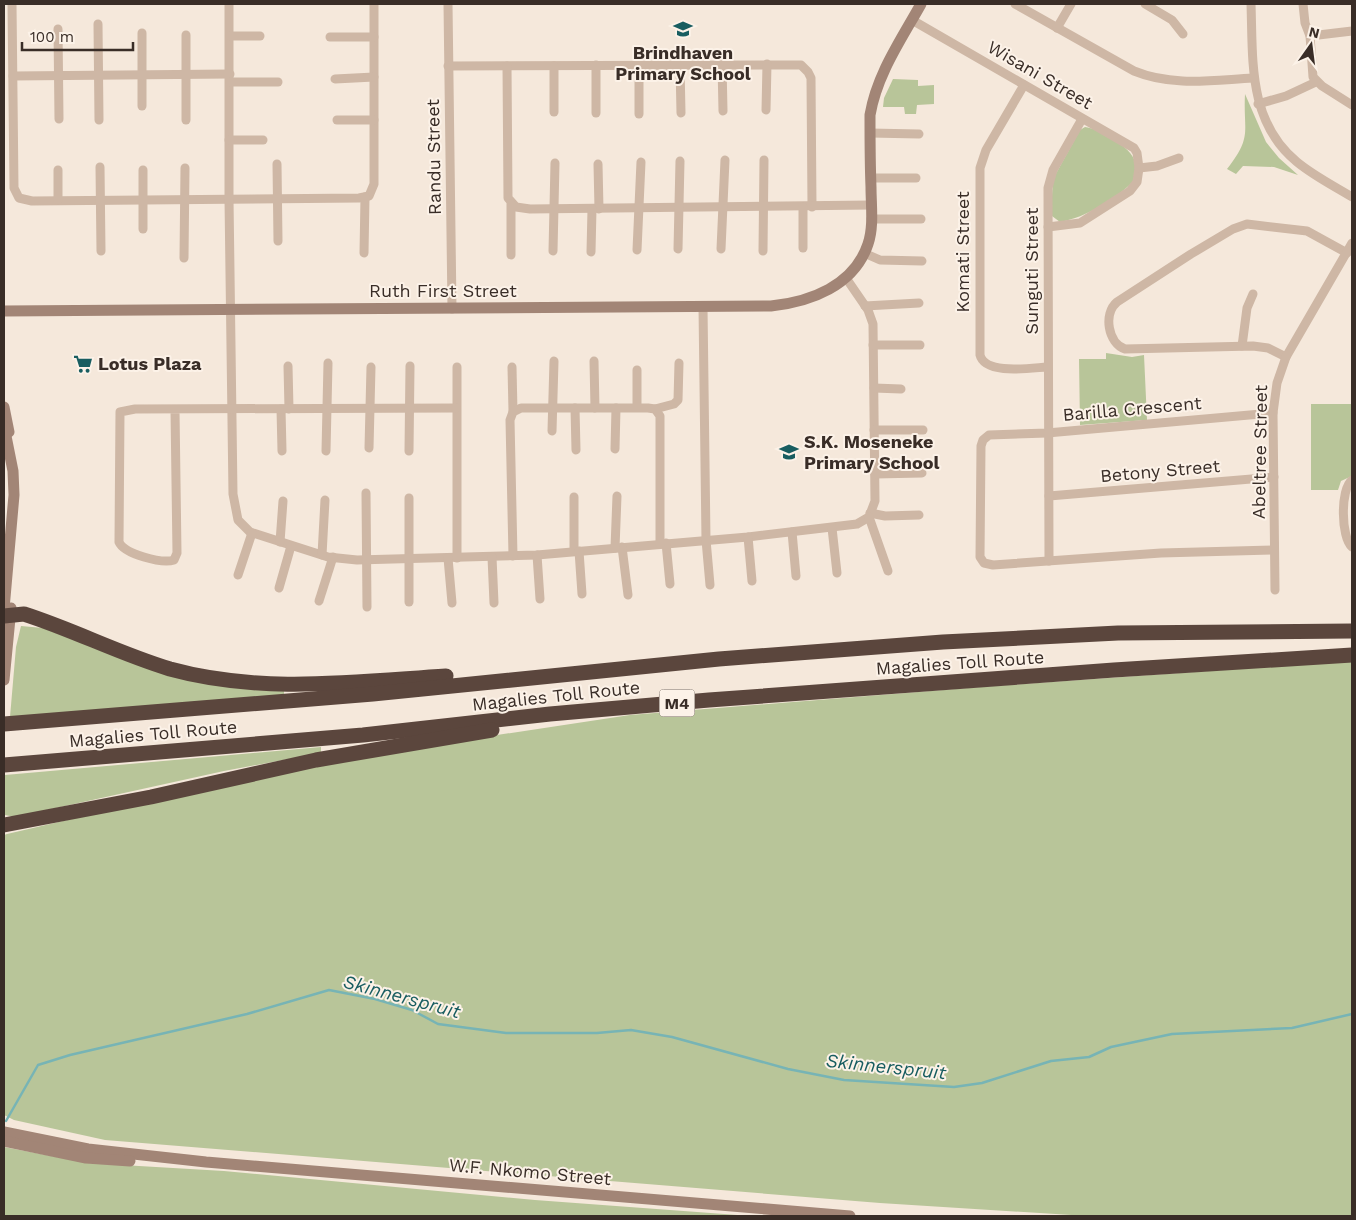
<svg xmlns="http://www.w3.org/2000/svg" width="1356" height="1220" viewBox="0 0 1356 1220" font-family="'Work Sans',sans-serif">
<rect width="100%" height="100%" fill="#f5e8db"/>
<g fill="#b8c599">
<path d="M 893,79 L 918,80 L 918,86 L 934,85 L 934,104 L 917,105 L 916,114 L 905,114 L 904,107 L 883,107 L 884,98 Z"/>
<path d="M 1245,94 L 1266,142 L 1279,158 L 1298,175 L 1274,167 L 1243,166 L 1236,174 L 1227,169 C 1253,136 1243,132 1245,94 Z"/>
<path d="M 1085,127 C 1098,128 1132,147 1135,162 C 1136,168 1134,175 1134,181 C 1114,200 1087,217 1060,222 L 1052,216 L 1051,211 L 1053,179 L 1080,130 Z"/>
<path d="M 1106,353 L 1132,357 L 1144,355 L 1147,420 L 1080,425 L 1079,359 L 1106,359 Z"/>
<path d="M 1311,404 L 1352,404 L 1352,476 L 1341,481 L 1338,490 L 1311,490 Z"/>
<path d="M 21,626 L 43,628 L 136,663 L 284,691 L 284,695 L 10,717 L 16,647 Z"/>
<path d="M 1352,661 L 1352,1216 L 1087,1216 L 880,1203 L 105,1140 L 14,1120 L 4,1115 L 4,835 L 7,834 L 244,779 L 471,739 L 630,715 L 993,686 Z"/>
<path d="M 321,747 L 321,753 L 224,771 L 15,817 L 5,815 L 5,775 Z"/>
<path d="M 4,1147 L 88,1163 L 224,1171 L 535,1200 L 751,1216 L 4,1216 Z"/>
</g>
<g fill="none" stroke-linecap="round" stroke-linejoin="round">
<path stroke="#77b4b5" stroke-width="2.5" d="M 6,1121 L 38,1065 L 70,1055 L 247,1014 L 329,990 L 375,999 L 412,1010 L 438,1024 L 506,1033 L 597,1033 L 631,1030 L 672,1037 L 788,1069 L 844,1080 L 954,1087 L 982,1083 L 1051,1061 L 1089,1057 L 1111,1047 L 1172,1034 L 1292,1028 L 1352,1014"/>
<g stroke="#ceb7a5" stroke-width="9">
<path d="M 12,4 L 14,188 L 19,198 L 32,201 L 359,198 L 369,196 L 374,184 L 374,4"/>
<path d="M 229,4 L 229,199 L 233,494 L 238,520 L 250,532 L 328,557 L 357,560 L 537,555 L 748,537 L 857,524 L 869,517 L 875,501 L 873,324 L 868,310 L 846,278"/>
<path d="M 448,4 L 452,309"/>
<path d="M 1015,4 L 1134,71 C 1173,87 1213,80 1253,78"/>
<path d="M 1145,4 L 1172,20 L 1183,34"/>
<path d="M 1251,4 C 1253,61 1248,122 1297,162 C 1314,176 1334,186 1352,197"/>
<path d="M 1303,4 L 1305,23 L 1310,36 L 1313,77 L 1322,86 L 1352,105"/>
<path d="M 912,20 L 1134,148 L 1137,153 L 1139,168 L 1137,182 L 1130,191 L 1080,223 L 1048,227"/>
<path d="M 98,24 L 99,120"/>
<path d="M 1057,28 L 1071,4"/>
<path d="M 58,29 L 59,119"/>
<path d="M 142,33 L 142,106"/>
<path d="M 230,36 L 260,36"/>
<path d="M 1310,36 L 1352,31"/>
<path d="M 330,37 L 374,37"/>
<path d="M 722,64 L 723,111"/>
<path d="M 596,65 L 596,113"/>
<path d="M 639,65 L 639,114"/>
<path d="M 680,65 L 681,113"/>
<path d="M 448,66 L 801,65 L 808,72 L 811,78 L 812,207"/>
<path d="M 507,66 L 508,198 L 516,207 L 530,209 L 871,205"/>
<path d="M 13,76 L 230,74"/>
<path d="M 335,79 L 374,77"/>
<path d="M 230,82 L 278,82"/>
<path d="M 1024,85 L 986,150 L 980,168 L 980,355 C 985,375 1030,368 1047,367"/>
<path d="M 1258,104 L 1286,96 L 1316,82"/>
<path d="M 766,110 L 767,64"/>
<path d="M 554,112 L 554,66"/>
<path d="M 186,120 L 186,35"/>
<path d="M 337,120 L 374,120"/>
<path d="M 870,133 L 919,134"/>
<path d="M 229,140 L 263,140"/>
<path d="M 277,164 L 278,241"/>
<path d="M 598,164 L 599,209"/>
<path d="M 100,167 L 101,251"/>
<path d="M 1139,168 L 1157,166 L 1179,158"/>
<path d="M 58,170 L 58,200"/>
<path d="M 143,170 L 143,229"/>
<path d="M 871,178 L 916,178"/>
<path d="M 803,207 L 803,248"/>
<path d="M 871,219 L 921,219"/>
<path d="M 678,249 L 680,161"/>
<path d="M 721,249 L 725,160"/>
<path d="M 637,250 L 641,162"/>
<path d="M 553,251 L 555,163"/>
<path d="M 763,251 L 764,160"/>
<path d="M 591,252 L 592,209"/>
<path d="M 364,253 L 365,197"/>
<path d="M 864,253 L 880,260 L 922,261"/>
<path d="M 511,255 L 511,204"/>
<path d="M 184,258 L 185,168"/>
<path d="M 865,306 L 919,303"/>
<path d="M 703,307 L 706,540 L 710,585"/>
<path d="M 873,345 L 920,345"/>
<path d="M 1242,346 L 1247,308 L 1253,294"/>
<path d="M 1286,357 L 1268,348 L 1253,346 L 1125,349 C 1108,343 1103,314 1117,302 L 1191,254 L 1233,229 L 1247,224 L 1307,231 L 1347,253"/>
<path d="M 594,361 L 595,408"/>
<path d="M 288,366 L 289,409"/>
<path d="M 457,367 L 457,558"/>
<path d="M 512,367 L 513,412"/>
<path d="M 874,388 L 901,389"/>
<path d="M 637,407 L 637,370"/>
<path d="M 575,408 L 576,450"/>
<path d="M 281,409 L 282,451"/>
<path d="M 655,409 L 674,404 L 678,400 L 679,363"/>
<path d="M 175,410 L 177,553 L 174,560 C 162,564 124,554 119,542 L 120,412 L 135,409 L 456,408"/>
<path d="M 1273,413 L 1047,433 L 989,435 L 983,440 L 981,446 L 980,557 L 984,563 L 993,565 L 1161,553 L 1274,550"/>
<path d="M 874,430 L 923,430"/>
<path d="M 552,431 L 554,361"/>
<path d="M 369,448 L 371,367"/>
<path d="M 615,449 L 616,408"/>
<path d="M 326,451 L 328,363"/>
<path d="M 409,451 L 410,366"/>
<path d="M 875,474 L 922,473"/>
<path d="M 1352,480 C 1340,489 1341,538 1352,547"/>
<path d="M 366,493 L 367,607"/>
<path d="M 1049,496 L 1274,477"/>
<path d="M 574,497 L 574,551"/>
<path d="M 409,498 L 409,602"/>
<path d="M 870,513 L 885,516 L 919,515"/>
<path d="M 869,517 L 888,571"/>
<path d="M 832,528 L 837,573"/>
<path d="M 792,532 L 796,576"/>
<path d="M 748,537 L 752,581"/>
<path d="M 280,542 L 283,501"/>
<path d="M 666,543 L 670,584"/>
<path d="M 622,547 L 628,595"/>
<path d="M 615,548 L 617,496"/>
<path d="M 579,551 L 582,594"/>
<path d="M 322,555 L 325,500"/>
<path d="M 537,555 L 540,599"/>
<path d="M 513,556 L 510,420 L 513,412 L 521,408 L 648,408 L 655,409 L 660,416 L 660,544"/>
<path d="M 492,557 L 494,603"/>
<path d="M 448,558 L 452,603"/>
<path d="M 1049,561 L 1048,188 L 1053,170 L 1082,119"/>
<path d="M 238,575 L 252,533"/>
<path d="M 279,588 L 291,546"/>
<path d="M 1275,590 L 1273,413 L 1277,383 L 1286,357 L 1352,243"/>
<path d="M 319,601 L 333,557"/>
</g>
<g stroke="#a28576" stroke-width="11">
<path d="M 4,311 L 771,306 C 810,302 854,286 868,244 C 874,227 871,205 871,187 C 870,163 870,139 870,115 C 877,74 901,40 921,4"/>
<path d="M 4,407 L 9,432"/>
<path d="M 4,426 L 13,471 L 14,495 L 4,609"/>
<path d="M 4,680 L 11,608"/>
<path d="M 4,1132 L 88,1149 L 206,1162 L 850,1216"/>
<path d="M 4,1141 L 86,1158 L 130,1161"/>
</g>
<g stroke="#5b463d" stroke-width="15">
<path d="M 4,616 L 24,614 C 74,630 120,654 170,669 C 261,694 353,682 446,676"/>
<path d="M 4,724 L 373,694 L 719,659 L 943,642 L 1118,633 L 1352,631"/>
<path d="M 4,765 L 363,735 L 550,714 L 709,700 L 1114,670 L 1352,655"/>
<path d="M 4,825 L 151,797 L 316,760 L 492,730"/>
</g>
</g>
<defs>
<g id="school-bare" transform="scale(1.5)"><path d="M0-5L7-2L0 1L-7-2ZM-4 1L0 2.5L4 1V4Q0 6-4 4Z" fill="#185d60" stroke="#fcf2e8" stroke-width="2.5" paint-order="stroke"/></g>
<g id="supermarket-bare" transform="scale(1.5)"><path d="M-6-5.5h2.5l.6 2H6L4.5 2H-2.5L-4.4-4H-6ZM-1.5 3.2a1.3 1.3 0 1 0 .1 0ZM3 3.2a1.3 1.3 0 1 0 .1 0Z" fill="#185d60" stroke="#fcf2e8" stroke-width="2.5" paint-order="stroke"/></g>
</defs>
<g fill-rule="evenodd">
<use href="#school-bare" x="683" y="29"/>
<use href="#supermarket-bare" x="83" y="364"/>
<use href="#school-bare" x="789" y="452"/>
</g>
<g text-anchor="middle" stroke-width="4" stroke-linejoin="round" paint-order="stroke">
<rect fill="#fcf2e8" stroke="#746861" stroke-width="1" x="659.5" y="689.5" width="35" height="27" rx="4"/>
<g font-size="16" font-weight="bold" fill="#392d27">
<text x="677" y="709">M4</text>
</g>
<g font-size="18" font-weight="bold" fill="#392d27" stroke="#fcf2e8" text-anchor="start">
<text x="683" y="59" text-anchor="middle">Brindhaven<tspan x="683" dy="21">Primary School</tspan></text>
<text x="98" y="370">Lotus Plaza</text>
<text x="804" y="448">S.K. Moseneke<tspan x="804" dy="21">Primary School</tspan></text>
</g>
<g font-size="18" fill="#392d27" stroke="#fcf2e8">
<text transform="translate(1040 75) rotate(30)" y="6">Wisani Street</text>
<text transform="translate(434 157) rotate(-91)" y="6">Randu Street</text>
<text transform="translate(963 252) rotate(-90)" y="6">Komati Street</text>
<text transform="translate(1032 271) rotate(-90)" y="6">Sunguti Street</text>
<text x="443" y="297">Ruth First Street</text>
<text transform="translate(1132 409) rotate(-5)" y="6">Barilla Crescent</text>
<text transform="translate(1260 452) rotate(-89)" y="6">Abeltree Street</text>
<text transform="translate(1160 471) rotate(-5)" y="6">Betony Street</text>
<text transform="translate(960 663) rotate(-4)" y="6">Magalies Toll Route</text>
<text transform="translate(556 696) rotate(-6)" y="6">Magalies Toll Route</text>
<text transform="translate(153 734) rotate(-5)" y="6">Magalies Toll Route</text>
<text transform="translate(530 1172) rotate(5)" y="6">W.F. Nkomo Street</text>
</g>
<g font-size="19" font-style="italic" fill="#185d60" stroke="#fcf2e8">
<text transform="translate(402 996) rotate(15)" y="7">Skinnerspruit</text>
<text transform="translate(886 1066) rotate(6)" y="7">Skinnerspruit</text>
</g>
</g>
<rect width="1356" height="1220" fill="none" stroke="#392d27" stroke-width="10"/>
<g transform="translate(1311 45) rotate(14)" stroke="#fcf2e8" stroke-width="4" paint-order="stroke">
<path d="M0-4L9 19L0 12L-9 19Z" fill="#392d27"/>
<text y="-8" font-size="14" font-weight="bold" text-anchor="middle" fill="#392d27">N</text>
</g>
<path d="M22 42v8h111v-8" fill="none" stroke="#392d27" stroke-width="2.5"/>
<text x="30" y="42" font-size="15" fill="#392d27" stroke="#fcf2e8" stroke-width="4" paint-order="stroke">100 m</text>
</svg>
